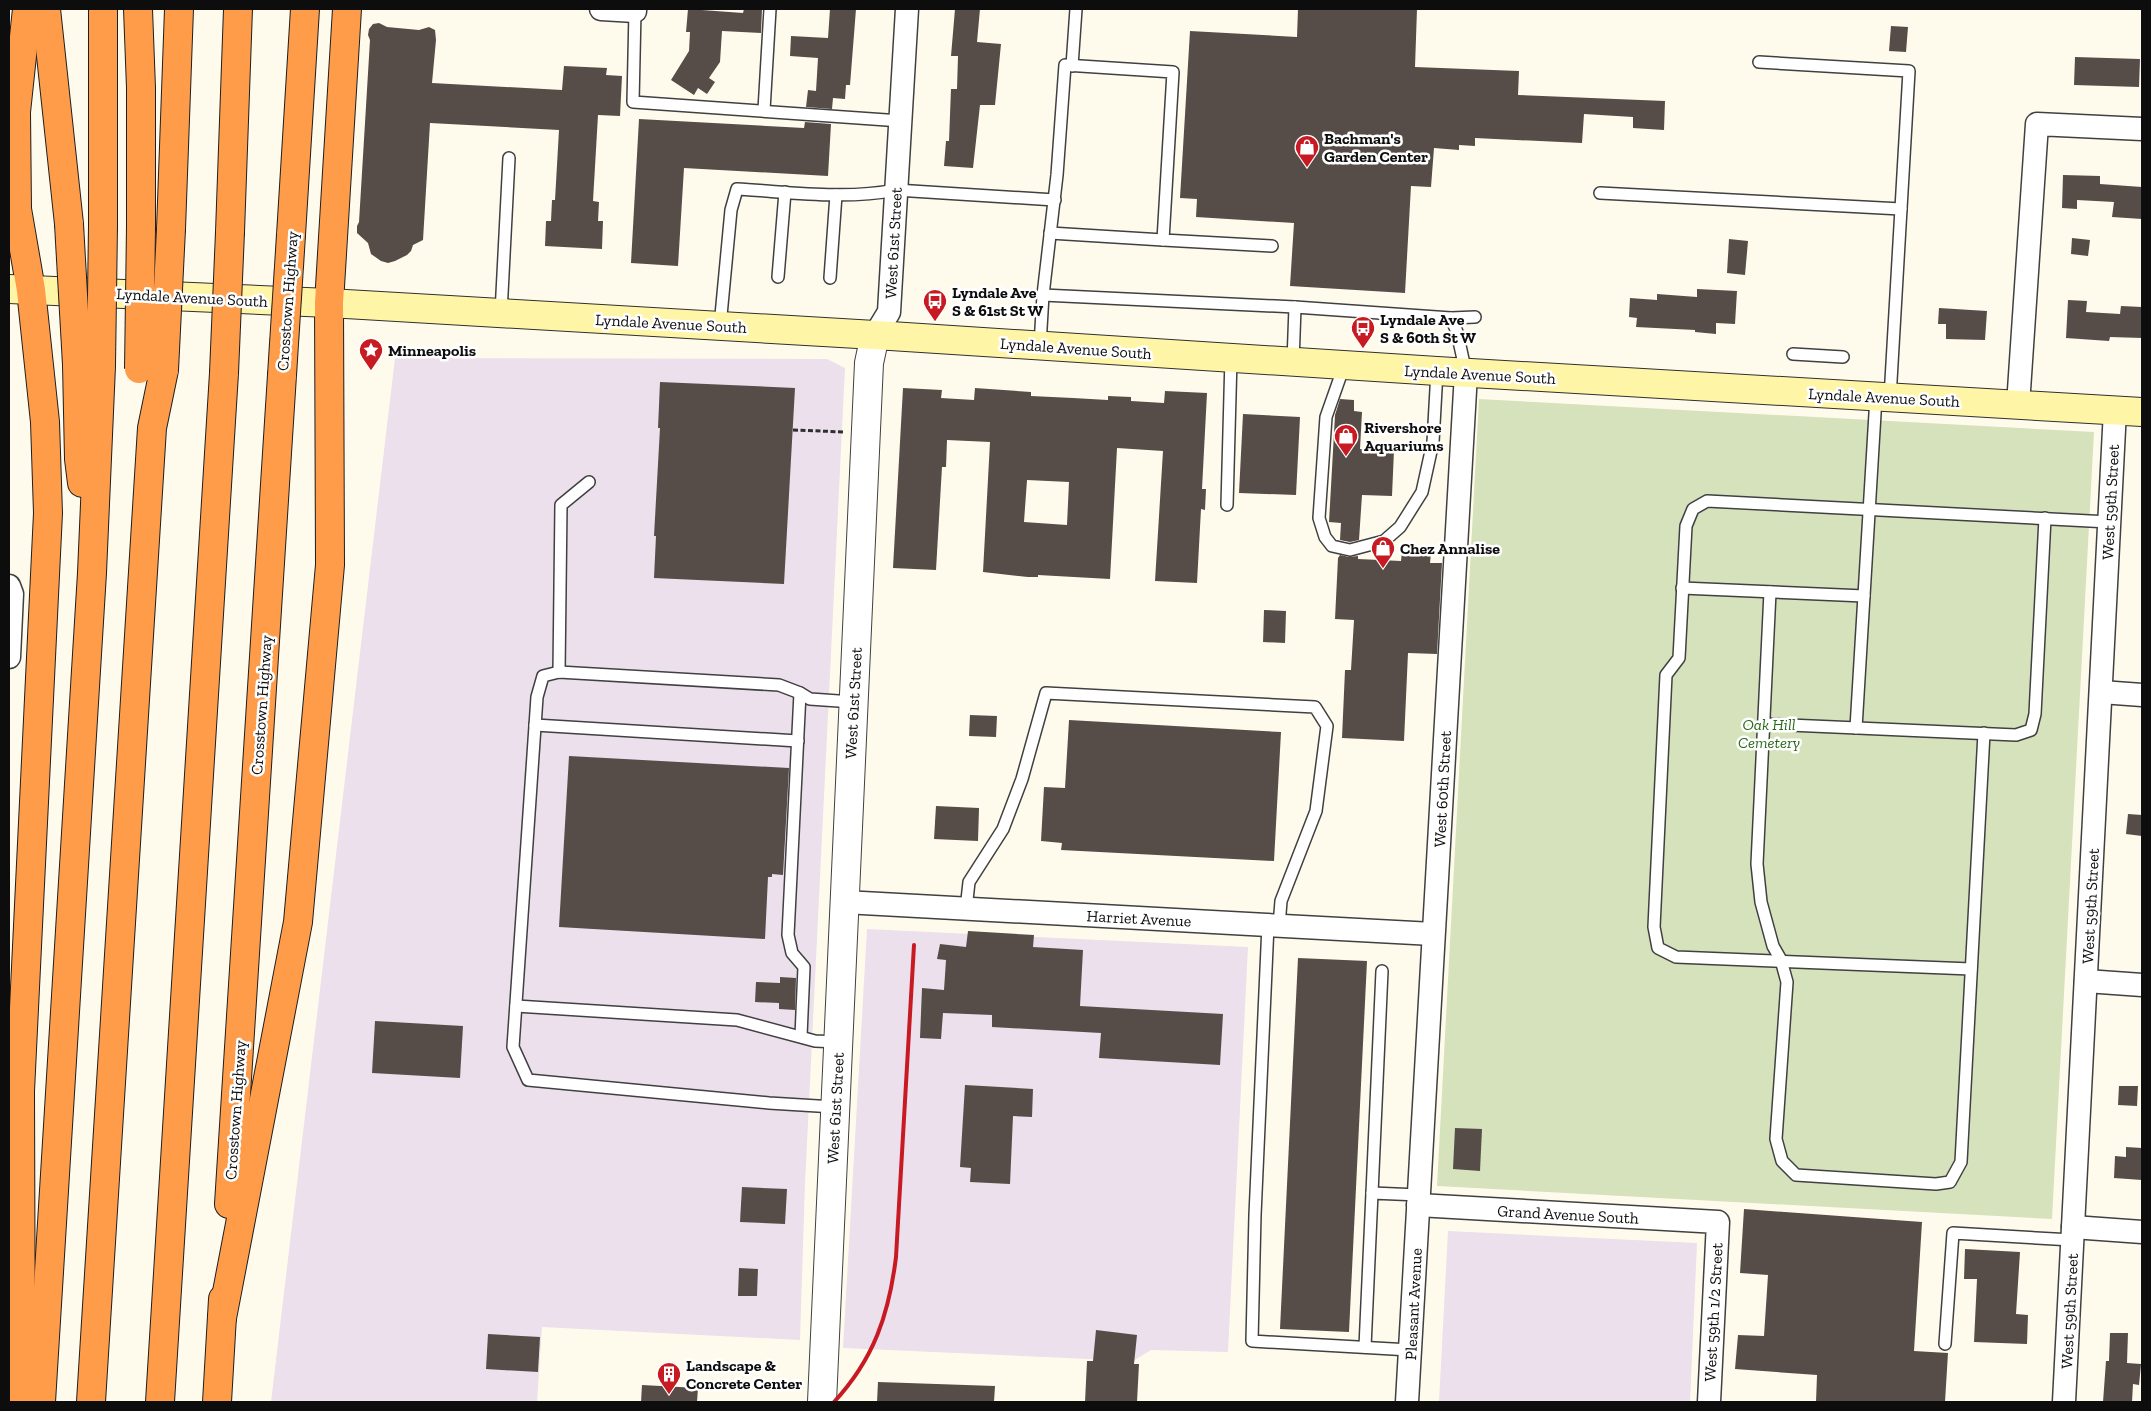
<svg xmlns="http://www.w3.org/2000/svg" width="2151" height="1411" viewBox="0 0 2151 1411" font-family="'Zilla Slab',serif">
<rect width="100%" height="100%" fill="#fffbec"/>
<g fill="#ebe0ec">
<path d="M 395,358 L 827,359 L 845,368 L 805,1184 L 800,1340 L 542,1327 L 537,1402 L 271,1402 Z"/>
<path d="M 867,929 L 1248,947 L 1228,1352 L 1151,1350 L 1133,1361 L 843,1348 Z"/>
<path d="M 1448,1231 L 1697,1243 L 1690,1402 L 1439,1402 Z"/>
</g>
<path fill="#d6e2bc" d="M 1479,399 L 2094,432 L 2052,1219 L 1437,1186 Z"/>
<g fill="#564d48" fill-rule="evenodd">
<path d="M 688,9 L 743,13 L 744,9 L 762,9 L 761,33 L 722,31 L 720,62 L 709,78 L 715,82 L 707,94 L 698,88 L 694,95 L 671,80 L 689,51 L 690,32 L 686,32 Z"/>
<path d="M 830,9 L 856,9 L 850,85 L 846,85 L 845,99 L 833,98 L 832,109 L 806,107 L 808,90 L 816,91 L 818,58 L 790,56 L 791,36 L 828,38 Z"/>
<path d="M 955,9 L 980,9 L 977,42 L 1001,44 L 995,105 L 980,105 L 973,168 L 944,166 L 946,141 L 949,141 L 951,89 L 957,89 L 958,56 L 951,56 Z"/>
<path d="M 1298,9 L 1417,9 L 1415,67 L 1519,71 L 1518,95 L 1665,101 L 1664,130 L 1633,128 L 1633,117 L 1584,114 L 1582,143 L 1475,138 L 1475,146 L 1459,145 L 1459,150 L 1434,148 L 1431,187 L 1411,186 L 1405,293 L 1290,286 L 1294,223 L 1196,217 L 1197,199 L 1180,198 L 1190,31 L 1297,37 Z"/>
<path d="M 379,23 L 387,27 L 419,30 L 429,27 L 435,30 L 436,40 L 432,83 L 562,90 L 564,66 L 607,68 L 606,75 L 622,76 L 620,116 L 598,115 L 593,201 L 599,202 L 598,221 L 603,221 L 602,249 L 545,246 L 546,221 L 551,221 L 552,200 L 555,200 L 559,130 L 430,123 L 423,240 L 413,245 L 411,251 L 407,255 L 395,261 L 388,263 L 381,261 L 371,254 L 368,243 L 357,233 L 357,226 L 359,222 L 370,40 L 368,35 L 369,29 L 373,24 Z"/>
<path d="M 1891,26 L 1908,27 L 1906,52 L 1889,51 Z"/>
<path d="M 2075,57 L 2140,59 L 2139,87 L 2074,85 Z"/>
<path d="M 639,119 L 804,128 L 805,122 L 831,124 L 828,176 L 684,168 L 678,266 L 631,263 Z"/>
<path d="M 2063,175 L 2100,176 L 2100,184 L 2142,187 L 2142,219 L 2112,217 L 2114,202 L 2077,200 L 2077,209 L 2062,208 Z"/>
<path d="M 2072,238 L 2090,240 L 2088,256 L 2071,254 Z"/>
<path d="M 1729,239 L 1748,241 L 1745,275 L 1727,273 Z"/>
<path d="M 1697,289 L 1737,291 L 1735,324 L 1716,323 L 1716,334 L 1695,332 L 1695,330 L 1636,327 L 1637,318 L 1629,317 L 1630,298 L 1657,300 L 1657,294 L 1697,297 Z"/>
<path d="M 2068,300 L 2087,301 L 2086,312 L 2120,314 L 2121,306 L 2142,307 L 2142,338 L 2110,337 L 2109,341 L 2066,338 Z"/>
<path d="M 1939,308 L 1987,311 L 1985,340 L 1946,339 L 1946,324 L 1938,324 Z"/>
<path d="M 660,382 L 795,388 L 784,584 L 654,578 L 656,536 L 654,536 L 660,428 L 658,428 Z"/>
<path d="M 903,388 L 942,390 L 941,398 L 974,400 L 975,388 L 1031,392 L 1031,396 L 1073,398 L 1108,400 L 1108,396 L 1131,397 L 1131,401 L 1164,403 L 1165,391 L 1207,393 L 1202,489 L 1206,489 L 1205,510 L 1201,509 L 1197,583 L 1155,581 L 1163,451 L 1117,448 L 1110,579 L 1038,575 L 1038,577 L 1028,577 L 983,572 L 990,442 L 947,440 L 946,467 L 942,467 L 936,570 L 893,568 ZM 1027,480 L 1069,482 L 1067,525 L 1024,522 Z"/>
<path d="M 1340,399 L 1354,400 L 1354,411 L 1362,412 L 1360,449 L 1394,450 L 1392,496 L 1362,495 L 1359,540 L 1350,542 L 1340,540 L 1341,523 L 1329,522 L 1335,415 Z"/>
<path d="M 1243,414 L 1300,417 L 1296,495 L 1239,493 Z"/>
<path d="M 1402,551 L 1431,553 L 1430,563 L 1442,563 L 1437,654 L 1408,653 L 1404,741 L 1342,738 L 1345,670 L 1351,670 L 1354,620 L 1335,619 L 1338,558 L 1340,555 L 1349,557 L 1358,556 L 1358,559 L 1401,561 Z"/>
<path d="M 1264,610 L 1286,611 L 1285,643 L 1263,642 Z"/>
<path d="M 970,715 L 997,716 L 996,737 L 969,736 Z"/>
<path d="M 1069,720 L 1281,732 L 1274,861 L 1061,850 L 1062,843 L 1041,841 L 1044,787 L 1065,788 Z"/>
<path d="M 569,756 L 789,768 L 783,875 L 772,874 L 772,877 L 768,877 L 765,939 L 559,927 Z"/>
<path d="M 936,806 L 979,808 L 978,841 L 934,839 Z"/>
<path d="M 2128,814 L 2142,815 L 2142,836 L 2126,834 Z"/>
<path d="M 968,931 L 1034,935 L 1033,947 L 1083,950 L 1080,1006 L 1223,1014 L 1220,1065 L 1099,1058 L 1101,1033 L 992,1027 L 992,1015 L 943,1013 L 941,1039 L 920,1038 L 922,988 L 944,990 L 946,960 L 937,959 L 940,944 L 966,947 Z"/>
<path d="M 1298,958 L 1367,961 L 1349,1332 L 1280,1329 Z"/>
<path d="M 780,977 L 796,978 L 795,1010 L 779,1009 L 779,1003 L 755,1002 L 756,982 L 780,983 Z"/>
<path d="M 375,1021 L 463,1026 L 460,1078 L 372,1073 Z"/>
<path d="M 965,1085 L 1033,1089 L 1032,1117 L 1013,1116 L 1010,1184 L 970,1182 L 971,1168 L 960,1167 Z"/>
<path d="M 2119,1086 L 2138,1086 L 2137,1106 L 2118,1105 Z"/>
<path d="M 1455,1128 L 1482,1129 L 1480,1171 L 1453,1169 Z"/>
<path d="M 2126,1147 L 2142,1148 L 2142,1180 L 2114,1178 L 2115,1156 L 2126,1157 Z"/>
<path d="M 742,1187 L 787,1189 L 785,1224 L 740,1222 Z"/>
<path d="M 1744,1209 L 1922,1222 L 1914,1351 L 1948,1353 L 1945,1402 L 1816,1402 L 1817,1375 L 1735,1369 L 1738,1335 L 1764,1336 L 1768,1275 L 1740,1273 Z"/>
<path d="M 1965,1249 L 2020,1252 L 2016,1314 L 2028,1315 L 2027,1344 L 1974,1342 L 1977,1279 L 1964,1279 Z"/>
<path d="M 739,1268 L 758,1269 L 757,1296 L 738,1296 Z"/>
<path d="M 1096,1330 L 1137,1335 L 1134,1364 L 1139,1364 L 1137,1402 L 1085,1402 L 1087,1361 L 1093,1361 Z"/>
<path d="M 2110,1333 L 2128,1333 L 2127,1363 L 2141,1364 L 2139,1385 L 2133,1384 L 2132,1402 L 2103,1402 L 2106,1361 L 2109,1361 Z"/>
<path d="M 488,1334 L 540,1337 L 538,1372 L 486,1369 Z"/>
<path d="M 878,1382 L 995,1386 L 994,1402 L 877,1402 Z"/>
<path d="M 642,1385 L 698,1388 L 697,1402 L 641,1402 Z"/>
</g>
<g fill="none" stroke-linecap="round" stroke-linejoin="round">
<g stroke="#404040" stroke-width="14">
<g id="service">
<path d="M 635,11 L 633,102 L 901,121"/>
<path d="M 1759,62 L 1909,71 L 1890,398"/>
<path d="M 1072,66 L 1076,9"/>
<path d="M 764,110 L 770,9"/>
<path d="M 1600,193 L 1901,209"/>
<path d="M 1050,233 L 1163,240"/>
<path d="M 778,277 L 785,192"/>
<path d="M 830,278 L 836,195"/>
<path d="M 1043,295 L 1295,307 L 1451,318 L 1475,317"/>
<path d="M 501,313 L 509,158"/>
<path d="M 1451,318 L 1457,332 L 1466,373"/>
<path d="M 720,326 L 731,210 L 737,189 C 790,192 844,200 896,190 L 1055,200"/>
<path d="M 1040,345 L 1043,295 L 1057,175 L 1065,65 L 1173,72 L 1163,240 L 1272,246"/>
<path d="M 1793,354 L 1843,357"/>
<path d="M 1293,362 L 1295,307"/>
<path d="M 1344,366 L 1326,417 L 1319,518 L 1325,537 L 1332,546 L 1350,550 L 1384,541 L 1400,527 L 1422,492 L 1433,442 L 1437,371"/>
<path d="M 1227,505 L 1231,358"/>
<path d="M 1682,588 L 1864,596"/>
<path d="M 1770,592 L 1757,864 L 1761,902 L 1773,946 L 1781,960 L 1787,982 L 1776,1139 L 1782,1161 L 1796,1175 L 1936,1184 L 1950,1182 L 1961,1162 L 1984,733"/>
<path d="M 559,672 L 561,505 L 589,482"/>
<path d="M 800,693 L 788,935 L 792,953 L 804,967 L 801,1036"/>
<path d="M 1764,724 L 2016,735 L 2031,730 L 2035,714 L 2045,518"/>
<path d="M 535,725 L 798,741"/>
<path d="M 1856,728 L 1876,397"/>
<path d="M 966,909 L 969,882 L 1003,829 L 1022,779 L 1046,693 L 1315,707 L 1327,726 L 1316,811 L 1281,901 L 1279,926"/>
<path d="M 1268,925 L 1255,1215 L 1252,1341 L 1410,1350"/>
<path d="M 1971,969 L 1676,957 L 1658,948 L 1654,927 L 1666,675 L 1679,658 L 1686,526 L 1693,509 L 1707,501 L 2109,522"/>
<path d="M 516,1006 L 737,1020 L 815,1041 L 838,1042"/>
<path d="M 834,1107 L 769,1103 L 528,1080 L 513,1047 L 537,697 L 543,676 L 559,672 L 779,685 L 800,693 L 810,699 L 853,702"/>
<path d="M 1372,1193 L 1382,971"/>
<path d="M 1945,1344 L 1953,1233 L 2072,1240"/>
<path d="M 1365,1347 L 1372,1193 L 1419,1195"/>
</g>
</g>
<g stroke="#404040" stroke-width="25">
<g id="minor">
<path d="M 601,9 L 635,11 L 635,9"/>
<path d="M 875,335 L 889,312 L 907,9"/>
<path d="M 2018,405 L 2037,124 L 2142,129"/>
<path d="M 9,586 L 12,594 L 9,657"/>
<path d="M 2101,692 L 2142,695"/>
<path d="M 844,902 L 1433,934"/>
<path d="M 2086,981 L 2142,985"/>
<path d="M 1418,1205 L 1718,1222 L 1709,1402"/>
<path d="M 2073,1227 L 2142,1232"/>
<path d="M 1407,1402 L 1466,373"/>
<path d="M 2064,1402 L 2115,410"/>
</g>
</g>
<g stroke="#404040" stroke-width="30">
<path id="tertiary" d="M 822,1402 L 869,363 L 875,335"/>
</g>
<g stroke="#2f2f2f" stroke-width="30">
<path id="secondary" d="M 9,289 L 329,303 L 875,335 L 1437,371 L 2142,412"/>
</g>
<g stroke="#1e1e1e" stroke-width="30">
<g id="motorway">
<path d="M 46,9 L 69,224"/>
<path d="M 103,9 L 103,226"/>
<path d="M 138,9 L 141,88 L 141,227"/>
<path d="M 171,229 L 179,9"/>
<path d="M 230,232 L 238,9"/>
<path d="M 291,235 L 305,9"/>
<path d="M 77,365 L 79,459 L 82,483"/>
<path d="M 229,1204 L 282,375"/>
<path d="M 222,1318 L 298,922 L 330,565 L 329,303 L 347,9"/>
<path d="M 21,1402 L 20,1091 L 48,513 L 45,422 L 31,290 L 17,209 L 16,112 L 27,9"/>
<path d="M 41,1402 L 92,573 L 101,366"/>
<path d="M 91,1402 L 152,428 L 164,370"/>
<path d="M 160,1402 L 224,373"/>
<path d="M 217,1402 L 223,1299"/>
</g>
</g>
<path stroke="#2f2f2f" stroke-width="3" stroke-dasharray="5 2.5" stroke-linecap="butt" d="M 793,430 L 845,432"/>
<use href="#service" stroke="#fff" stroke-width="11"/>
<use href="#minor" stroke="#fff" stroke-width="22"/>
<use href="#tertiary" stroke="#fff" stroke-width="28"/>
<use href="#secondary" stroke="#fff5a7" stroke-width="28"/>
<use href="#motorway" stroke="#ff9c4a" stroke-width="28"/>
<path stroke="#c71a23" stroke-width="4" d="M 834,1402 C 874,1359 889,1314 896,1257 L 914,945"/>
<g stroke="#1e1e1e" stroke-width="30" stroke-linecap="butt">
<g id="motorway-bridge">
<path d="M 69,224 L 77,365"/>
<path d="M 101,366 L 103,226"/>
<path d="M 139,369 L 141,227"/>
<path d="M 164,370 L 171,229"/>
<path d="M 224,373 L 230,232"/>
<path d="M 282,375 L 291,235"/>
</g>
</g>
<use href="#motorway-bridge" stroke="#ff9c4a" stroke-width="28"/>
</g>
<defs>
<g id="shop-pin" transform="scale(1.25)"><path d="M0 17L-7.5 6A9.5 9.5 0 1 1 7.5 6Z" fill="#c71a23" stroke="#fff"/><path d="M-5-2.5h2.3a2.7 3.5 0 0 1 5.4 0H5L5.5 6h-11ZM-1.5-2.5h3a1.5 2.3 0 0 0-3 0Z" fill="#fff"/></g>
<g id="bus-pin" transform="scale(1.25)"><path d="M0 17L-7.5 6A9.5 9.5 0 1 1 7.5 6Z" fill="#c71a23" stroke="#fff"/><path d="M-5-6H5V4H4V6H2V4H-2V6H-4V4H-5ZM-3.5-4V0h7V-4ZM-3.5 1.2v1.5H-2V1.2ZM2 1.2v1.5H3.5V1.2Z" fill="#fff"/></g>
<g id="sight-pin" transform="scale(1.25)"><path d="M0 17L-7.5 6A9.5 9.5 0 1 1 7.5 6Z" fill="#c71a23" stroke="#fff"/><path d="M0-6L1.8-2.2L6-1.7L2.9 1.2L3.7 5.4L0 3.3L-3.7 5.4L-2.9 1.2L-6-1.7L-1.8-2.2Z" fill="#fff"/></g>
<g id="building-pin" transform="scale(1.25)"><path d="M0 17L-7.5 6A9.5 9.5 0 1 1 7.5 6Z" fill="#c71a23" stroke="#fff"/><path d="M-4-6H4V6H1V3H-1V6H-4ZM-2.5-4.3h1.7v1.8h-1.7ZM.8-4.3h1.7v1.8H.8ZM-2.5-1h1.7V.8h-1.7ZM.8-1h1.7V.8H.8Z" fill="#fff"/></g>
</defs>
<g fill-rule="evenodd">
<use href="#shop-pin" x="1307" y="147"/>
<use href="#bus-pin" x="935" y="301"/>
<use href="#bus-pin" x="1363" y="328"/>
<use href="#sight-pin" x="371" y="350"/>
<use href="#shop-pin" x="1346" y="436"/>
<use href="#shop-pin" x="1383" y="548"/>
<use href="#building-pin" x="669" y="1374"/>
</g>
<g text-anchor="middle" stroke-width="5" stroke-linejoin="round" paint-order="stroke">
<g font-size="16" font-weight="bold" fill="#0d0d0d" stroke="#fff" text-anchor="start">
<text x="1324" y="144">Bachman's<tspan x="1324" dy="18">Garden Center</tspan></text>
<text x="952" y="298">Lyndale Ave<tspan x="952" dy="18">S &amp; 61st St W</tspan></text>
<text x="1380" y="325">Lyndale Ave<tspan x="1380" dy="18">S &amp; 60th St W</tspan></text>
<text x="388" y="356">Minneapolis</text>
<text x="1364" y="433">Rivershore<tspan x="1364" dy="18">Aquariums</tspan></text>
<text x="1400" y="554">Chez Annalise</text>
<text x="686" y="1371">Landscape &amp;<tspan x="686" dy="18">Concrete Center</tspan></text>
</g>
<g font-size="16" fill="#0d0d0d" stroke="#fff">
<text transform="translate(893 243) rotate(-87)" y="6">West 61st Street</text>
<text transform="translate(192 297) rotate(3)" y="6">Lyndale Avenue South</text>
<text transform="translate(287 301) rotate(-86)" y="6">Crosstown Highway</text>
<text transform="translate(671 323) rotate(3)" y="6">Lyndale Avenue South</text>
<text transform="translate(1076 348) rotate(4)" y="6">Lyndale Avenue South</text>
<text transform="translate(1480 374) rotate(3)" y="6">Lyndale Avenue South</text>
<text transform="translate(1884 397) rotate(3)" y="6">Lyndale Avenue South</text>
<text transform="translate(2110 502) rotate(-87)" y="6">West 59th Street</text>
<text transform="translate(853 703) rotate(-87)" y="6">West 61st Street</text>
<text transform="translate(261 705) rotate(-86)" y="6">Crosstown Highway</text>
<text transform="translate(1442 789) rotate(-87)" y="6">West 60th Street</text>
<text transform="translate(2090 906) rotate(-87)" y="6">West 59th Street</text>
<text transform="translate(1139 918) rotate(3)" y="6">Harriet Avenue</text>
<text transform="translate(835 1108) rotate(-87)" y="6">West 61st Street</text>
<text transform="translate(235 1110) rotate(-86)" y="6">Crosstown Highway</text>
<text transform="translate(1568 1214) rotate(3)" y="6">Grand Avenue South</text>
<text transform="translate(1413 1304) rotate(-87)" y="6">Pleasant Avenue</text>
<text transform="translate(2069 1311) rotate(-87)" y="6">West 59th Street</text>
<text transform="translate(1713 1312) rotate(-87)" y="6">West 59th 1/2 Street</text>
</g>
<g font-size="16" font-style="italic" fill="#296918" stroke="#fff">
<text x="1769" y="730">Oak Hill<tspan x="1769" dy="18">Cemetery</tspan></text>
</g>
</g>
<rect width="2151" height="1411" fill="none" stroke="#0d0d0d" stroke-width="20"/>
</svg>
